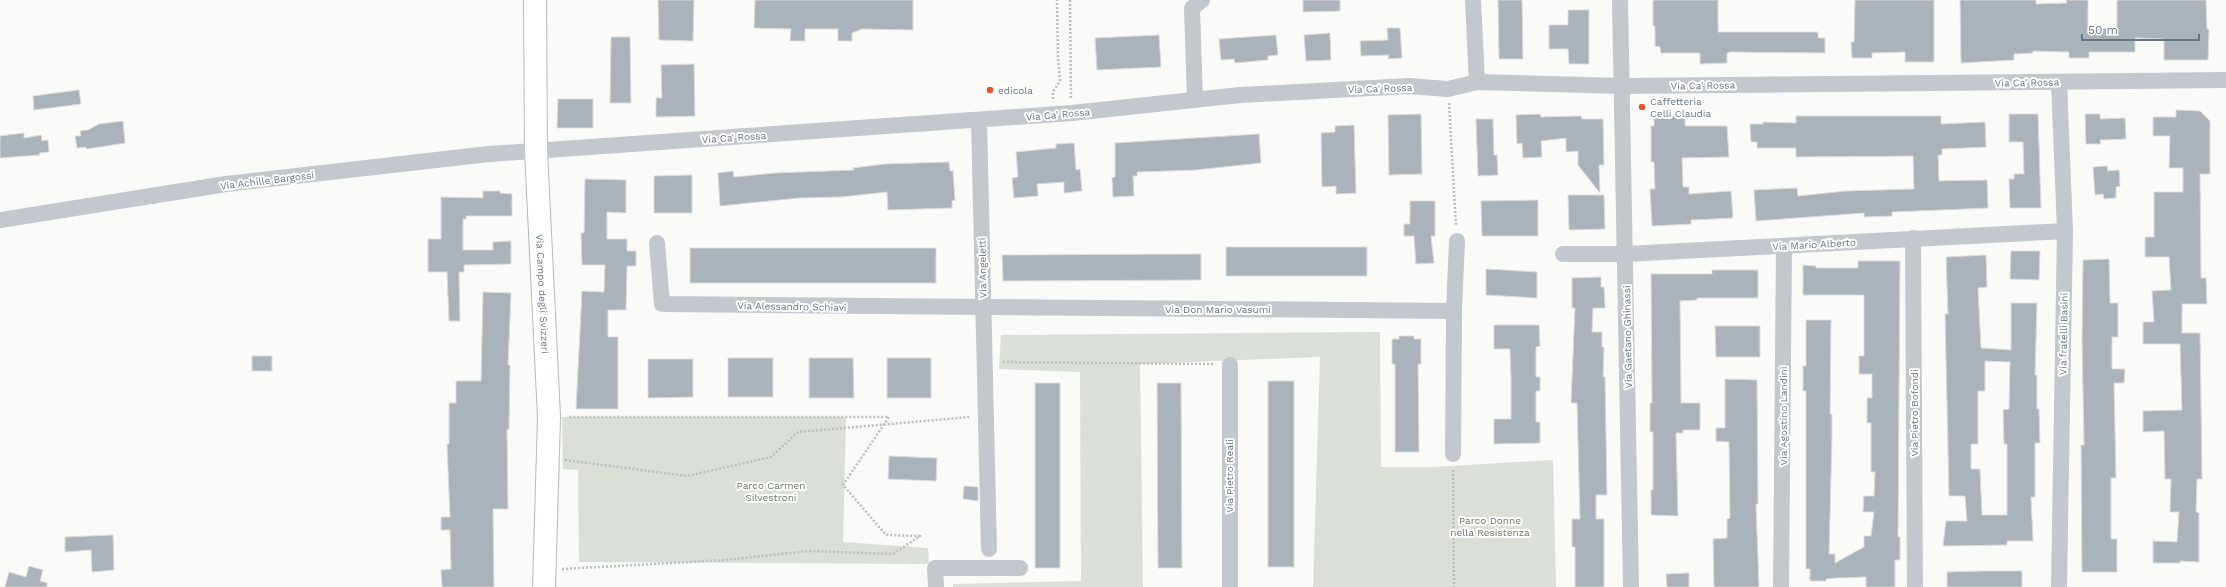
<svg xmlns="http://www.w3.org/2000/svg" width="2226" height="587" viewBox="0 0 2226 587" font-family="'Work Sans',sans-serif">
<rect width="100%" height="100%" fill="#fafaf8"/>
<g fill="#dadfd7">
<path d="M 1380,332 L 1381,467 L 1432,467 L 1553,460 L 1556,587 L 1313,587 L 1320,357 L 1140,364 L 1143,587 L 953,587 L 953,584 L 1081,581 L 1080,372 L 999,369 L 1001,335 Z"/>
<path d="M 562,417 L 846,417 L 843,542 L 928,548 L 929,564 L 579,562 L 578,470 L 563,469 Z"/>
</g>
<g fill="#aab3b9" stroke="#dcdcda" fill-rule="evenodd">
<path d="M 658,0 L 694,0 L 693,41 L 659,40 Z"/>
<path d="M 755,0 L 913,0 L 913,30 L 862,29 L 852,33 L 852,41 L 838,41 L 838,29 L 805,29 L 805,41 L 790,41 L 791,29 L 754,28 Z"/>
<path d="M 1303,0 L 1340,0 L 1340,11 L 1303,12 Z"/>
<path d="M 1498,0 L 1522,0 L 1523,59 L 1499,59 Z"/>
<path d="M 1653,0 L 1718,0 L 1718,32 L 1818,32 L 1818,38 L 1825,38 L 1825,53 L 1730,52 L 1727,53 L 1727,63 L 1700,64 L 1700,53 L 1661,53 L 1660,47 L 1655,46 L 1655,26 L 1653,26 Z"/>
<path d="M 1855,0 L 1934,0 L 1934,62 L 1905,62 L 1905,52 L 1872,53 L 1872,58 L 1852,58 L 1851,42 L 1854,42 Z"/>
<path d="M 1960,0 L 2036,0 L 2036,4 L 2067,3 L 2066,0 L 2088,0 L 2088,29 L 2117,28 L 2117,0 L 2206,0 L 2207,29 L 2209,29 L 2208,60 L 2164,60 L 2164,39 L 2135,38 L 2135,52 L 2089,52 L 2089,58 L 2069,58 L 2069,52 L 2033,51 L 2033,53 L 2014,54 L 2014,60 L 1961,63 Z"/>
<path d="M 1568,10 L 1589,10 L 1589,64 L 1569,64 L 1568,49 L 1549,49 L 1549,25 L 1568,25 Z"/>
<path d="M 1387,28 L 1400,28 L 1402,58 L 1388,59 L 1389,55 L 1361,56 L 1360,41 L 1388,40 Z"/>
<path d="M 1330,33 L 1331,60 L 1306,61 L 1304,35 Z"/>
<path d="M 1159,35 L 1161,67 L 1097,70 L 1095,38 Z"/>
<path d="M 1276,35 L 1278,55 L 1268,56 L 1268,60 L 1235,63 L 1234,59 L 1221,60 L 1219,39 Z"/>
<path d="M 611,37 L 630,37 L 631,103 L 610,103 Z"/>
<path d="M 694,64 L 695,116 L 656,117 L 656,98 L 662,98 L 661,65 Z"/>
<path d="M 79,90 L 81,104 L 34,110 L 33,96 Z"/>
<path d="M 558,99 L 593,99 L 593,128 L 557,128 Z"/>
<path d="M 2176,110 L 2200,111 L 2210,121 L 2210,174 L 2200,174 L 2201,278 L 2206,278 L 2207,304 L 2182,304 L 2182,333 L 2200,333 L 2202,479 L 2197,479 L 2196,512 L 2199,513 L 2199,562 L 2180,561 L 2180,563 L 2153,563 L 2153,541 L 2177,542 L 2179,512 L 2170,512 L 2171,479 L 2165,479 L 2164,431 L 2143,432 L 2143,411 L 2182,410 L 2180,344 L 2143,344 L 2143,322 L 2154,322 L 2152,291 L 2171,290 L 2169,257 L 2145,257 L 2145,237 L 2154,237 L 2154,192 L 2183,192 L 2183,168 L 2169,168 L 2170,136 L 2153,136 L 2153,117 L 2176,117 Z"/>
<path d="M 1421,114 L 1422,174 L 1389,175 L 1388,115 Z"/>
<path d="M 1540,114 L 1541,117 L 1581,116 L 1582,119 L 1603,119 L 1604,165 L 1599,165 L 1600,193 L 1578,165 L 1578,151 L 1566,152 L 1566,138 L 1541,141 L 1542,157 L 1523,158 L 1522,143 L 1517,144 L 1516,115 Z"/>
<path d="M 2009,114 L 2038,114 L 2041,208 L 2010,208 L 2009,179 L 2014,179 L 2014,174 L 2024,174 L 2023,142 L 2009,142 Z"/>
<path d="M 2085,114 L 2100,114 L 2100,119 L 2125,118 L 2126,139 L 2100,140 L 2101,144 L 2086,144 Z"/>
<path d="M 1654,116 L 1685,116 L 1685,126 L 1727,126 L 1729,157 L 1682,158 L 1683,187 L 1689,187 L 1689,194 L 1731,191 L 1733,218 L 1691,220 L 1691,224 L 1652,226 L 1650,189 L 1655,189 L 1654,162 L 1651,162 L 1651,126 L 1654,126 Z"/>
<path d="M 1796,116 L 1941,116 L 1941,124 L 1985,122 L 1986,147 L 1942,149 L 1942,155 L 1938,155 L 1939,181 L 1987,180 L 1988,208 L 1892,212 L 1892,216 L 1864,217 L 1864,213 L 1756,221 L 1754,190 L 1797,188 L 1798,196 L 1846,191 L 1914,189 L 1913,156 L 1796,157 L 1796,148 L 1757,148 L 1757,142 L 1751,142 L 1750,124 L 1763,124 L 1763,122 L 1796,123 Z"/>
<path d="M 1476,119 L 1493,119 L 1494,155 L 1497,155 L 1498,175 L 1478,176 Z"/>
<path d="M 123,121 L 125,143 L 87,149 L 86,147 L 77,148 L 75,136 L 81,136 L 80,131 L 88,130 L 99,124 Z"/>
<path d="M 1354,125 L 1356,193 L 1336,194 L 1336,186 L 1322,187 L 1321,133 L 1335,132 L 1335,126 Z"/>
<path d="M 24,133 L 24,138 L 41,135 L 42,141 L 48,140 L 49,152 L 39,153 L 40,155 L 0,158 L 0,136 Z"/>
<path d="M 1259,134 L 1261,163 L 1196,170 L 1137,172 L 1137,176 L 1133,176 L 1134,196 L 1113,197 L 1112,178 L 1115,177 L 1115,143 Z"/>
<path d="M 1074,143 L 1076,170 L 1080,169 L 1082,191 L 1064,193 L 1064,182 L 1037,184 L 1038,196 L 1014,198 L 1012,178 L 1018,177 L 1016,152 L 1056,148 L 1056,144 Z"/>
<path d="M 949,162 L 950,171 L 953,171 L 955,200 L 952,201 L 952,208 L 888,210 L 887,192 L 841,197 L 799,198 L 720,206 L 718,173 L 733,171 L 734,177 L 775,173 L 854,170 L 853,168 L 885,164 Z"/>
<path d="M 2107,166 L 2108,171 L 2119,170 L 2120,186 L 2116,187 L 2116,198 L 2104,199 L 2103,194 L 2095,195 L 2093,167 Z"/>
<path d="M 692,175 L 692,213 L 654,213 L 654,176 Z"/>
<path d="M 585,179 L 626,180 L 626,213 L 607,212 L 607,239 L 627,239 L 627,251 L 636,251 L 636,266 L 627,266 L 626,310 L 608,310 L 608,337 L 618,337 L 618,409 L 576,409 L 582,291 L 604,292 L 605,265 L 582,265 L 581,233 L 584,233 Z"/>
<path d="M 483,191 L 500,191 L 500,193 L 512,194 L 512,216 L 466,216 L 466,219 L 463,219 L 463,250 L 493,250 L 493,242 L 511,241 L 511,264 L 464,265 L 464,272 L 459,272 L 460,321 L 449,321 L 447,272 L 428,272 L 428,239 L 441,239 L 441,197 L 483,198 Z"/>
<path d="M 1568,195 L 1604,195 L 1605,229 L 1569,230 Z"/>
<path d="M 1538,200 L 1538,236 L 1482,236 L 1481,201 Z"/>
<path d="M 1410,201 L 1435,201 L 1435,236 L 1431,236 L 1434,263 L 1416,264 L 1414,236 L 1404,236 L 1404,224 L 1410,224 Z"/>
<rect x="1226" y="247" width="141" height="29"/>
<rect x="690" y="248" width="246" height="35"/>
<path d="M 2011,251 L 2040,251 L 2039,280 L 2010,279 Z"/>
<path d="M 1201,254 L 1201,280 L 1003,281 L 1002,255 Z"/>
<path d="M 1986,255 L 1987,287 L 1978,288 L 1981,348 L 2011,350 L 2011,303 L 2037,303 L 2035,375 L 2037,375 L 2037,409 L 2039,409 L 2040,443 L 2035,443 L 2035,497 L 2031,497 L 2033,541 L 2007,541 L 2007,545 L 1943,546 L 1946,521 L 1967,521 L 1965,496 L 1949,496 L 1945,314 L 1948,314 L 1946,257 ZM 1985,361 L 2010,362 L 2009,409 L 2003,410 L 2004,444 L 2007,444 L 2007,515 L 1982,515 L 1980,469 L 1971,469 L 1971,444 L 1978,444 L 1978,391 L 1985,391 Z"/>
<path d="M 2109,259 L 2110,303 L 2118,303 L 2118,337 L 2112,337 L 2112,369 L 2125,369 L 2124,383 L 2114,383 L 2116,478 L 2111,478 L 2111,539 L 2117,539 L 2117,572 L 2082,572 L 2081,445 L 2084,445 L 2082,340 L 2083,260 Z"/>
<path d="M 1858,261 L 1900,261 L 1898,537 L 1900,537 L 1900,560 L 1895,560 L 1895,587 L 1866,587 L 1866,577 L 1836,578 L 1826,579 L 1826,581 L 1810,581 L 1810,578 L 1808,578 L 1810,577 L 1810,569 L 1806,569 L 1806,391 L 1803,391 L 1803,366 L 1806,366 L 1806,320 L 1831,320 L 1830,414 L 1832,414 L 1832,439 L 1829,554 L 1835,554 L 1835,563 L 1864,547 L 1864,536 L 1871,536 L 1874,512 L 1863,512 L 1864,496 L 1874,496 L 1875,472 L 1871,472 L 1871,423 L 1867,423 L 1867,398 L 1872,398 L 1872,374 L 1859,374 L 1859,356 L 1864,356 L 1864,295 L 1803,295 L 1803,265 L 1816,266 L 1816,268 L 1858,268 Z"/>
<path d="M 1486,269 L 1537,272 L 1537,298 L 1486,295 Z"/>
<path d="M 1712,270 L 1758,270 L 1758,298 L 1697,298 L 1697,300 L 1680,301 L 1681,403 L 1700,403 L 1700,430 L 1683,430 L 1683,433 L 1676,433 L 1678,516 L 1651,515 L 1651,490 L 1653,490 L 1653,432 L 1650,432 L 1650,403 L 1652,403 L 1651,274 L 1712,274 Z"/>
<path d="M 1601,277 L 1601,287 L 1604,287 L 1605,308 L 1593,308 L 1592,332 L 1602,332 L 1602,347 L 1604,347 L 1603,377 L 1605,377 L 1607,495 L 1596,495 L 1596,519 L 1604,519 L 1604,587 L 1575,587 L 1575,547 L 1572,547 L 1572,519 L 1580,519 L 1577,403 L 1571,403 L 1575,308 L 1572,308 L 1572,278 Z"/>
<path d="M 483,292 L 511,293 L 508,365 L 510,365 L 509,429 L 507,430 L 508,509 L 493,509 L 494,587 L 442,587 L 441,570 L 451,569 L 450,530 L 441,530 L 441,517 L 450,517 L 447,444 L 449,444 L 449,403 L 456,403 L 456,381 L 481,381 Z"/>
<path d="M 1494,325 L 1539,325 L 1540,346 L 1536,347 L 1536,377 L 1540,377 L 1540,391 L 1536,391 L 1536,422 L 1540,422 L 1540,443 L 1494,444 L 1494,419 L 1511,419 L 1511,379 L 1510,349 L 1494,349 Z"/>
<path d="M 1715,326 L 1760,326 L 1760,357 L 1716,357 Z"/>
<path d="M 1399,336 L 1414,336 L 1414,339 L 1421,339 L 1421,364 L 1418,364 L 1419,452 L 1395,452 L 1395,364 L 1392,364 L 1392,339 L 1399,339 Z"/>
<rect x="252" y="356" width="20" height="15"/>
<rect x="728" y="358" width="45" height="39"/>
<path d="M 809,358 L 853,358 L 854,398 L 809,398 Z"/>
<rect x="887" y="358" width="44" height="40"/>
<path d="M 648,359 L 693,359 L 693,397 L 648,398 Z"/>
<path d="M 1725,379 L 1757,380 L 1758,504 L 1756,504 L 1759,587 L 1714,587 L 1713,539 L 1727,538 L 1727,519 L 1730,518 L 1729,442 L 1716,441 L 1716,428 L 1725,428 Z"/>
<rect x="1268" y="381" width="26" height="186"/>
<rect x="1035" y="383" width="25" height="185"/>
<path d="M 1157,383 L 1181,383 L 1182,568 L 1158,568 Z"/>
<path d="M 889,456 L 937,458 L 936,481 L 888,479 Z"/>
<path d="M 964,486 L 978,487 L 978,501 L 963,499 Z"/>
<path d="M 113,535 L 114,570 L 92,572 L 91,550 L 65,552 L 65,537 Z"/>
<path d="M 29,566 L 43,570 L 40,581 L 47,583 L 47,587 L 5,587 L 9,572 L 26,577 Z"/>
<path d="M 1983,571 L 2022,571 L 2022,587 L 1947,587 L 1947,572 Z"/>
<path d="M 1689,573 L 1689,587 L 1667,587 L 1666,574 Z"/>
</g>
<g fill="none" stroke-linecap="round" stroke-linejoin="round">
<g stroke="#b3babf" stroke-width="24">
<g id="secondary">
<path id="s1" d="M 535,0 L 536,151 L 549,417 L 544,587"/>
</g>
</g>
<g stroke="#bbbfc2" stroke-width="2.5" stroke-dasharray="2 2" stroke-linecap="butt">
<path d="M 1070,0 L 1071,99"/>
<path d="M 1053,99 L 1053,92 L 1060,81 L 1058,58 L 1057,0"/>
<path d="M 1449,103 L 1456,226"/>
<path d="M 1003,362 L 1214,364"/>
<path d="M 565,460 L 687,476 L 771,457 L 798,432 L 970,417"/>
<path d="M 1453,470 L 1454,587"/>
<path d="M 562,569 L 725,560 L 809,551 L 893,554 L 920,536 L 886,535 L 843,485 L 889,417 L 567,417"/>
</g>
<g stroke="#c3c8cc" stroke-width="16">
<path d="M 1473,0 L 1477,82"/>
<path d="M 1620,0 L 1631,587"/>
<path d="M 1195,100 L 1192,8 L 1202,0"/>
<path d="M 979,120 L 989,549"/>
<path d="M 0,220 L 226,184 L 489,154 L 1072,113 L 1240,95 L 1409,86 L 1448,89 L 1477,82 L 1621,86 L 2226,80"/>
<path d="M 1913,238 L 1915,587"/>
<path d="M 657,243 L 662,304 L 1454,311 L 1453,454"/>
<path d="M 1563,254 L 1625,254 L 2065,231"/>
<path d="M 1454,311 L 1457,241"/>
<path d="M 1230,365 L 1230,587"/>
<path d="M 936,587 L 935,568 L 1020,568"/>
<path d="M 1781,587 L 1784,246"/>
<path d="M 2059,587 L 2065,231 L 2059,82"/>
</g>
<use href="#secondary" stroke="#fff" stroke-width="22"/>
</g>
<g fill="#e4572e" stroke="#fff" stroke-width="1.5">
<circle cx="990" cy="90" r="4"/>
<circle cx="1642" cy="107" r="4"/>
</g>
<g text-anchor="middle" stroke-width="4" stroke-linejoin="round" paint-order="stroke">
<g font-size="10" fill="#657683" stroke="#fff">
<text transform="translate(2027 82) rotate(-1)" y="4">Via Ca' Rossa</text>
<text transform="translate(1703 85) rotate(-1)" y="4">Via Ca' Rossa</text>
<text transform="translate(1380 88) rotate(-2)" y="4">Via Ca' Rossa</text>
<text transform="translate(1058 114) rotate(-5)" y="4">Via Ca' Rossa</text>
<text transform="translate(734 137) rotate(-4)" y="4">Via Ca' Rossa</text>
<text transform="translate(267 180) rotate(-7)" y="4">Via Achille Bargossi</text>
<text transform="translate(1814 244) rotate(-3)" y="4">Via Mario Alberto</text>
<text transform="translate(982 268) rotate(-91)" y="4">Via Angeletti</text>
<text dy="4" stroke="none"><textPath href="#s1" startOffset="294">Via Campo degli Svizzeri</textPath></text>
<text transform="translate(792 306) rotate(1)" y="4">Via Alessandro Schiavi</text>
<text x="1218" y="313">Via Don Mario Vasumi</text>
<text transform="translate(2063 334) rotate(-89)" y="4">Via fratelli Basini</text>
<text transform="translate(1627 337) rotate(-91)" y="4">Via Gaetano Ghinassi</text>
<text transform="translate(1914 413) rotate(-90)" y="4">Via Pietro Bofondi</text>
<text transform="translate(1783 416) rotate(-90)" y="4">Via Agostino Landini</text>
<text transform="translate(1229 476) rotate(-90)" y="4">Via Pietro Reali</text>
</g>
<g font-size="10" fill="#657683" stroke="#fff" text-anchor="start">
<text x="998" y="94">edicola</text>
<text x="1650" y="105">Caffetteria<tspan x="1650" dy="12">Celli Claudia</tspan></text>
</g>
<g font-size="10" fill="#687a64" stroke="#fff">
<text x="771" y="489">Parco Carmen<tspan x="771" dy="12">Silvestroni</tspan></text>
<text x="1490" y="524">Parco Donne<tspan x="1490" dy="12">nella Resistenza</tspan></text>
</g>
</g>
<path d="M2082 34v6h117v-6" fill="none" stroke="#657683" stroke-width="2"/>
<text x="2088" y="34" font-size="12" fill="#657683" stroke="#ffffff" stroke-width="3" paint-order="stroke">50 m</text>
</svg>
